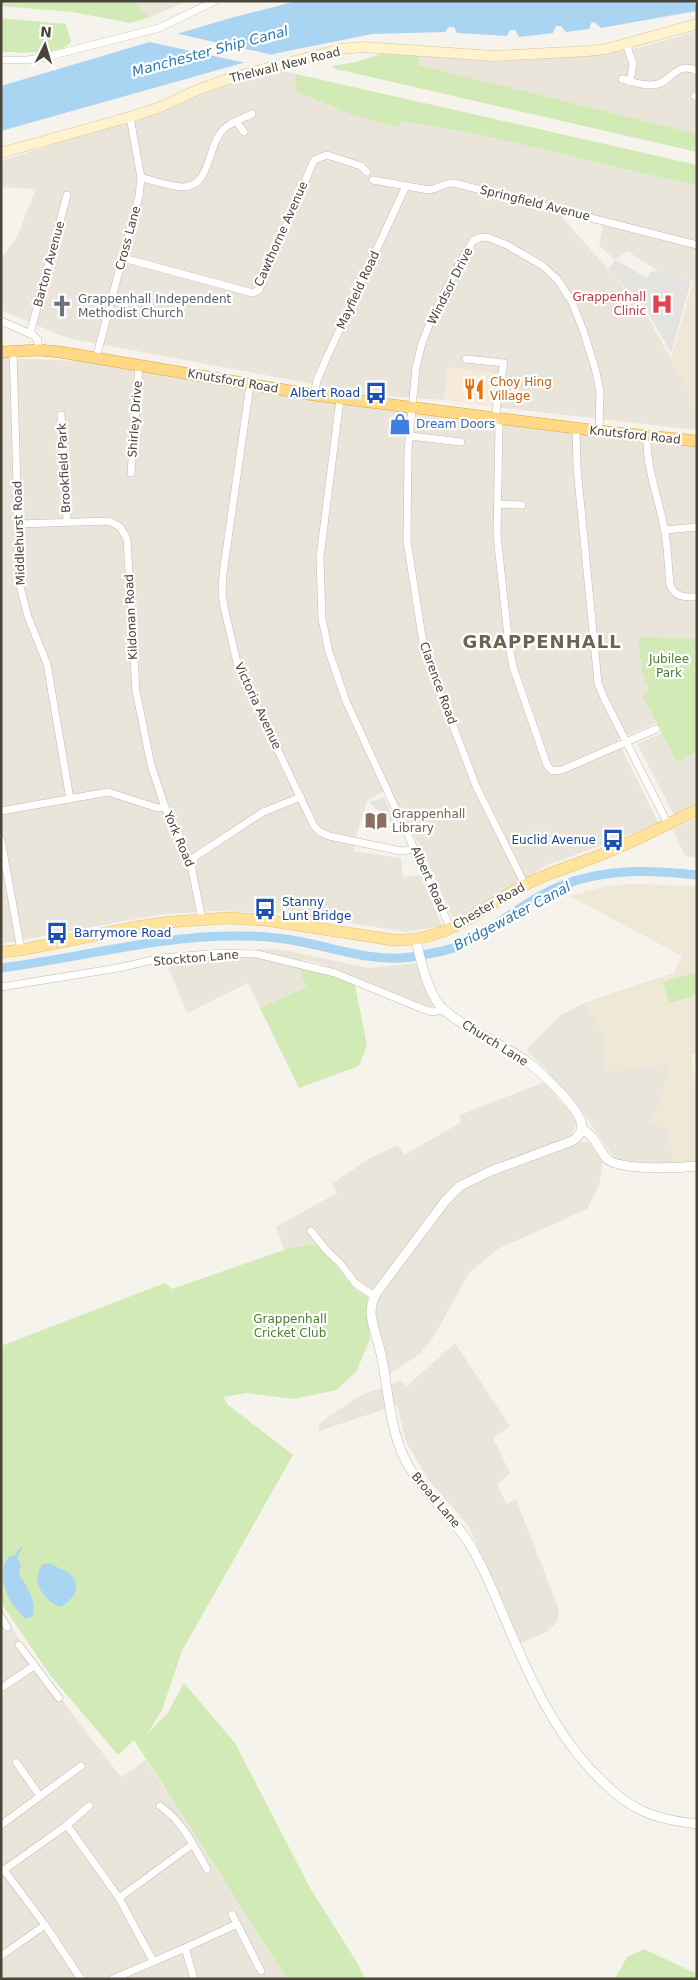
<svg xmlns="http://www.w3.org/2000/svg" width="698" height="1980" viewBox="0 0 698 1980" font-family="'DejaVu Sans',sans-serif">
<rect width="100%" height="100%" fill="#f6f3ec"/>
<g fill="#eae5da">
<path d="M 133,1 L 188,1 L 150,17 Z"/>
<path d="M 697,31 L 697,134 L 418,65 L 419,55 L 506,61 L 586,56 L 642,47 Z"/>
<path d="M 278,70 L 296,74 L 296,91 L 353,115 L 398,128 L 401,121 L 486,136 L 697,186 L 697,282 L 661,273 L 627,251 L 615,260 L 599,245 L 603,225 L 561,216 L 644,310 L 697,406 L 697,430 L 495,407 L 448,367 L 444,400 L 372,395 L 67,338 L 1,310 L 1,258 L 17,237 L 36,189 L 1,187 L 1,161 L 138,118 L 203,93 Z"/>
<path d="M 1,358 L 81,361 L 242,389 L 407,413 L 697,446 L 697,638 L 638,637 L 642,673 L 649,690 L 644,697 L 656,723 L 632,734 L 617,739 L 659,824 L 545,866 L 500,896 L 454,921 L 422,849 L 385,790 L 367,801 L 357,833 L 354,851 L 401,858 L 403,877 L 421,875 L 442,926 L 407,932 L 287,913 L 214,911 L 157,915 L 1,944 Z"/>
<path d="M 662,733 L 677,761 L 697,752 L 697,804 L 674,815 L 637,744 Z"/>
<path d="M 697,818 L 697,857 L 685,856 L 673,830 Z"/>
<path d="M 258,949 L 284,950 L 369,968 L 417,963 L 434,1005 L 430,1007 L 318,963 L 301,959 L 298,967 L 306,987 L 260,1008 L 248,983 L 187,1013 L 166,962 L 221,955 L 257,957 Z"/>
<path d="M 584,1003 L 602,1031 L 605,1041 L 670,1065 L 661,1102 L 669,1130 L 674,1165 L 623,1160 L 612,1155 L 581,1110 L 539,1062 L 526,1050 L 561,1015 Z"/>
<path d="M 544,1082 L 574,1117 L 576,1124 L 572,1134 L 575,1141 L 588,1142 L 603,1161 L 599,1185 L 587,1209 L 498,1249 L 469,1273 L 434,1336 L 421,1353 L 387,1376 L 375,1306 L 377,1301 L 357,1292 L 318,1245 L 310,1244 L 284,1250 L 276,1227 L 337,1193 L 332,1184 L 368,1159 L 398,1145 L 404,1155 L 460,1123 L 460,1115 Z"/>
<path d="M 455,1343 L 510,1426 L 493,1438 L 510,1473 L 497,1485 L 507,1504 L 516,1499 L 559,1610 L 557,1622 L 547,1632 L 520,1643 L 468,1525 L 430,1482 L 406,1442 L 397,1405 L 319,1431 L 319,1424 L 357,1397 L 401,1380 L 407,1386 Z"/>
<path d="M 1,1608 L 17,1636 L 68,1708 L 121,1777 L 146,1760 L 287,1979 L 1,1979 Z"/>
</g>
<path fill="#f7ead8" d="M 448,367 L 499,374 L 495,407 L 444,400 Z"/>
<g fill="#efe8d6">
<path d="M 693,281 L 697,282 L 696,407 L 671,358 Z"/>
<path d="M 633,884 L 697,886 L 697,1053 L 691,1055 L 697,1087 L 697,1162 L 674,1165 L 669,1130 L 649,1123 L 660,1102 L 661,1102 L 670,1065 L 605,1071 L 604,1036 L 584,1003 L 674,973 L 682,956 L 570,896 L 607,886 Z"/>
</g>
<g fill="#d2eab5">
<path d="M 1,1 L 133,1 L 150,17 L 131,23 L 72,12 L 1,6 Z"/>
<path d="M 1,18 L 66,24 L 71,42 C 60,56 18,52 1,52 Z"/>
<path d="M 381,54 L 419,55 L 419,65 L 697,134 L 697,152 L 332,68 L 333,66 L 356,62 Z"/>
<path d="M 296,74 L 697,165 L 697,186 L 486,136 L 401,121 L 399,128 L 353,115 L 295,91 Z"/>
<path d="M 638,637 L 697,638 L 697,752 L 677,762 L 643,697 L 649,689 L 642,673 Z"/>
<path d="M 299,964 L 355,985 L 367,1045 L 359,1066 L 299,1088 L 260,1008 L 306,987 L 298,967 Z"/>
<path d="M 697,972 L 697,995 L 669,1003 L 663,982 Z"/>
<path d="M 310,1244 L 318,1245 L 357,1292 L 368,1297 L 367,1314 L 370,1339 L 356,1372 L 336,1390 L 294,1399 L 246,1393 L 224,1397 L 227,1404 L 293,1455 L 182,1651 L 162,1710 L 147,1734 L 167,1714 L 184,1683 L 235,1743 L 310,1888 L 358,1964 L 365,1979 L 287,1979 L 134,1740 L 118,1755 L 50,1675 L 1,1603 L 1,1346 L 165,1283 L 172,1289 L 284,1250 Z"/>
<path d="M 644,1949 L 697,1974 L 697,1979 L 615,1979 L 627,1957 Z"/>
</g>
<g fill="#e5e3e0">
<path d="M 616,260 L 647,278 L 651,272 L 659,271 L 691,281 L 671,353 L 646,309 L 608,269 Z"/>
<path d="M 384,798 L 395,821 L 391,823 L 369,802 Z"/>
</g>
<g fill="#a9d4f2">
<path d="M 297,1 L 694,1 L 696,11 L 601,28 L 594,22 L 591,23 L 589,29 L 566,32 L 561,26 L 556,26 L 553,33 L 519,37 L 515,30 L 510,30 L 507,36 L 457,33 L 454,27 L 449,27 L 445,32 L 372,34 L 278,53 L 1,131 L 1,86 L 234,17 Z"/>
<path d="M 10,1555 L 16,1556 L 21,1564 L 19,1575 C 28,1587 36,1601 33,1616 L 26,1619 C 12,1607 1,1588 3,1569 C 3,1564 8,1559 10,1555 Z"/>
<path d="M 49,1563 C 55,1567 66,1570 71,1575 C 83,1588 72,1601 60,1607 C 44,1600 30,1582 42,1565 Z"/>
</g>
<path fill="#f6f3ec" d="M 174,33 L 277,56 L 250,64 L 145,41 Z"/>
<g fill="none" stroke-linecap="round" stroke-linejoin="round">
<path stroke="#a9d4f2" stroke-width="2.5" d="M 16,1556 L 21,1548"/>
<path stroke="#a9d4f2" stroke-width="9" d="M 1,968 C 81,958 159,935 240,936 C 262,936 285,938 307,943 C 342,950 375,962 411,957 C 426,954 445,952 459,946 C 495,929 525,900 563,885 C 606,868 652,870 697,875"/>
<g stroke="#c2bbae" stroke-width="8">
<g id="minor">
<path d="M 626,44 L 633,64 L 630,82"/>
<path d="M 1,60 L 28,60 L 46,57 L 159,28 L 215,1"/>
<path d="M 622,79 C 633,82 646,87 658,84 C 673,79 677,61 697,71"/>
<path d="M 695,96 L 697,97"/>
<path d="M 236,121 L 244,132"/>
<path d="M 141,178 C 153,180 172,187 184,187 C 209,186 208,151 219,135 C 226,123 240,120 252,114"/>
<path d="M 373,180 L 429,190 C 438,189 444,182 454,183 L 697,245"/>
<path d="M 123,258 L 253,293 L 259,290 L 314,160 L 327,155 L 361,166 L 367,172"/>
<path d="M 1,321 L 33,335 L 38,340 L 38,350"/>
<path d="M 30,334 L 67,195"/>
<path d="M 13,351 L 20,586 L 28,617 L 47,664 L 70,799"/>
<path d="M 96,358 L 139,196 L 141,178 L 130,117"/>
<path d="M 466,359 L 504,363 L 497,402 L 496,413 L 499,425 L 497,535 L 509,646 L 513,667 L 547,765 L 552,771 L 562,770 L 656,729"/>
<path d="M 250,385 L 223,574 L 222,593 L 224,607 L 238,667 L 314,826 L 320,832 L 329,836 L 401,851 L 416,849"/>
<path d="M 314,395 L 317,380 L 327,357 L 406,186"/>
<path d="M 340,399 L 320,557 L 322,619 L 329,652 L 346,701 L 451,929"/>
<path d="M 61,415 L 67,522"/>
<path d="M 576,428 L 577,468 L 598,683 L 604,698 L 668,824"/>
<path d="M 410,436 L 461,442"/>
<path d="M 647,436 C 646,468 658,496 664,527 C 668,546 668,566 670,585 C 676,598 684,597 697,597"/>
<path d="M 131,473 L 139,365"/>
<path d="M 497,504 L 522,505"/>
<path d="M 19,524 L 109,521 L 120,527 L 127,539 L 136,691 L 151,765 L 165,807"/>
<path d="M 665,530 L 697,527"/>
<path d="M 1,811 L 108,792 L 158,808 L 165,807 L 190,860 L 202,920"/>
<path d="M 1,840 L 21,950"/>
<path d="M 190,860 L 263,812 L 301,797"/>
<path d="M 525,885 L 476,786 L 424,649 L 407,541 L 408,451 L 416,367 L 422,343 L 434,313 L 461,261 L 473,241 L 479,238 L 487,237 L 507,245 L 543,266 L 558,280 L 572,302 L 583,330 L 595,368 L 600,391 L 599,431"/>
<path d="M 1,987 L 118,968 L 162,958 L 220,953 L 257,954 L 335,973 L 423,1009 L 432,1012 L 443,1010"/>
<path d="M 311,1231 L 327,1251 L 340,1263 L 355,1283 L 374,1296"/>
<path d="M 1,1617 L 7,1627"/>
<path d="M 19,1645 L 59,1698"/>
<path d="M 1,1688 L 34,1666"/>
<path d="M 16,1762 L 40,1796"/>
<path d="M 160,1806 C 183,1822 193,1845 207,1869"/>
<path d="M 1,1825 L 81,1766"/>
<path d="M 67,1825 L 89,1806"/>
<path d="M 4,1870 L 45,1925 L 81,1979"/>
<path d="M 1,1872 L 67,1825 L 119,1898 L 153,1961"/>
<path d="M 119,1898 L 193,1844"/>
<path d="M 232,1914 L 261,1971"/>
<path d="M 185,1948 L 194,1979"/>
<path d="M 1,1956 L 45,1925"/>
<path d="M 113,1979 L 185,1948 L 237,1924"/>
</g>
</g>
<g stroke="#c2bbae" stroke-width="10">
<g id="tertiary">
<path d="M 416,940 C 420,959 429,997 444,1010 C 467,1030 500,1043 525,1060 C 539,1070 581,1109 582,1126 C 582,1133 577,1138 572,1141 L 491,1171 L 460,1186 L 446,1200 L 377,1292 C 373,1299 371,1305 371,1313 C 372,1327 378,1340 381,1354 C 388,1387 389,1422 402,1453 C 418,1491 454,1515 473,1550 C 483,1567 491,1586 499,1605 C 525,1666 550,1729 598,1777 C 630,1810 652,1819 697,1824"/>
<path d="M 581,1129 C 594,1134 598,1148 606,1158 C 618,1171 679,1168 697,1166"/>
</g>
</g>
<g stroke="#d6c79b" stroke-width="11">
<path id="secondary" d="M 1,153 L 130,117 L 158,108 L 202,88 L 234,77 L 341,49 L 363,47 L 494,56 L 587,51 L 606,49 L 697,24"/>
</g>
<g stroke="#e6c16a" stroke-width="12">
<path id="primary" d="M 1,952 L 21,950 L 136,927 L 169,922 L 227,918 L 265,920 L 393,940 C 452,943 485,902 535,880 C 557,870 580,863 603,854 C 635,841 666,825 697,810"/>
</g>
<g stroke="#e0a43c" stroke-width="12">
<path id="trunk" d="M 1,352 L 38,350 L 60,352 L 314,395 L 599,431 L 697,441"/>
</g>
<use href="#minor" stroke="#fff" stroke-width="7"/>
<use href="#tertiary" stroke="#fff" stroke-width="9"/>
<use href="#secondary" stroke="#fff3cd" stroke-width="10"/>
<use href="#primary" stroke="#ffe39c" stroke-width="11"/>
<use href="#trunk" stroke="#ffd985" stroke-width="11"/>
</g>
<defs>
<g id="hospital-bare" transform="scale(1.725)"><path d="M-5-5h3v3.5h4V-5h3V5h-3V1.5h-4V5h-3Z" fill="#e0444e" stroke="#fff" stroke-width="2.5" paint-order="stroke"/></g>
<g id="church-bare" transform="scale(1.725)"><path d="M-1.2-6h2.4v3.5h3.3v2.4h-3.3V6h-2.4V-.1h-3.3v-2.4h3.3Z" fill="#6b7280" stroke="#fff" stroke-width="2.5" paint-order="stroke"/></g>
<g id="restaurant-bare" transform="scale(1.725)"><path d="M-5-6h1v4h1v-4h1v4h1v-4h1v5L-1.5 .5V6h-2V.5L-5-1ZM5-6V6H3V1.5H1.5Q1.5-4 5-6Z" fill="#e8710a" stroke="#fff" stroke-width="2.5" paint-order="stroke"/></g>
<g id="bus-bare" transform="scale(1.725)"><path d="M-5-6H5V4H4V6H2V4H-2V6H-4V4H-5ZM-3.5-4V0h7V-4ZM-3.5 1.2v1.5H-2V1.2ZM2 1.2v1.5H3.5V1.2Z" fill="#1a4fb4" stroke="#fff" stroke-width="2.5" paint-order="stroke"/></g>
<g id="shop-bare" transform="scale(1.725)"><path d="M-5-2.5h2.3a2.7 3.5 0 0 1 5.4 0H5L5.5 6h-11ZM-1.5-2.5h3a1.5 2.3 0 0 0-3 0Z" fill="#3f7fe0" stroke="#fff" stroke-width="2.5" paint-order="stroke"/></g>
<g id="library-bare" transform="scale(1.725)"><path d="M-6-4Q-3-5.5-.7-3.5V5Q-3 3-6 4ZM6-4Q3-5.5 .7-3.5V5Q3 3 6 4Z" fill="#8d6e63" stroke="#fff" stroke-width="2.5" paint-order="stroke"/></g>
</defs>
<g fill-rule="evenodd">
<use href="#hospital-bare" x="662" y="304"/>
<use href="#church-bare" x="62" y="306"/>
<use href="#restaurant-bare" x="474" y="389"/>
<use href="#bus-bare" x="376" y="393"/>
<use href="#shop-bare" x="400" y="424"/>
<use href="#library-bare" x="376" y="821"/>
<use href="#bus-bare" x="613" y="840"/>
<use href="#bus-bare" x="265" y="909"/>
<use href="#bus-bare" x="57" y="933"/>
</g>
<g text-anchor="middle" stroke-width="4.5" stroke-linejoin="round" paint-order="stroke">
<g font-size="12" fill="#4b4439" stroke="#fff">
<text transform="translate(285 65) rotate(-14)" y="4">Thelwall New Road</text>
<text transform="translate(535 203) rotate(14)" y="4">Springfield Avenue</text>
<text transform="translate(281 234) rotate(-66)" y="4">Cawthorne Avenue</text>
<text transform="translate(128 238) rotate(-75)" y="4">Cross Lane</text>
<text transform="translate(49 264) rotate(-75)" y="4">Barton Avenue</text>
<text transform="translate(450 286) rotate(-63)" y="4">Windsor Drive</text>
<text transform="translate(358 290) rotate(-65)" y="4">Mayfield Road</text>
<text transform="translate(233 381) rotate(10)" y="4">Knutsford Road</text>
<text transform="translate(135 419) rotate(-86)" y="4">Shirley Drive</text>
<text transform="translate(635 435) rotate(6)" y="4">Knutsford Road</text>
<text transform="translate(64 468) rotate(-93)" y="4">Brookfield Park</text>
<text transform="translate(19 533) rotate(-92)" y="4">Middlehurst Road</text>
<text transform="translate(131 617) rotate(-93)" y="4">Kildonan Road</text>
<text transform="translate(438 683) rotate(70)" y="4">Clarence Road</text>
<text transform="translate(258 706) rotate(65)" y="4">Victoria Avenue</text>
<text transform="translate(179 839) rotate(67)" y="4">York Road</text>
<text transform="translate(429 879) rotate(66)" y="4">Albert Road</text>
<text transform="translate(489 906) rotate(-30)" y="4">Chester Road</text>
<text transform="translate(196 958) rotate(-5)" y="4">Stockton Lane</text>
<text transform="translate(495 1043) rotate(32)" y="4">Church Lane</text>
<text transform="translate(436 1500) rotate(50)" y="4">Broad Lane</text>
</g>
<g font-size="12" fill="#be3a42" stroke="#fff" text-anchor="end">
<text x="646" y="301">Grappenhall<tspan x="646" dy="14">Clinic</tspan></text>
</g>
<g font-size="12" fill="#5b616d" stroke="#fff" text-anchor="start">
<text x="78" y="303">Grappenhall Independent<tspan x="78" dy="14">Methodist Church</tspan></text>
</g>
<g font-size="12" fill="#c56008" stroke="#fff" text-anchor="start">
<text x="490" y="386">Choy Hing<tspan x="490" dy="14">Village</tspan></text>
</g>
<g font-size="12" fill="#164399" stroke="#fff" text-anchor="end">
<text x="360" y="397">Albert Road</text>
<text x="596" y="844">Euclid Avenue</text>
<text x="282" y="906" text-anchor="start">Stanny<tspan x="282" dy="14">Lunt Bridge</tspan></text>
<text x="74" y="937" text-anchor="start">Barrymore Road</text>
</g>
<g font-size="12" fill="#366cbe" stroke="#fff" text-anchor="start">
<text x="416" y="428">Dream Doors</text>
</g>
<g font-size="12" fill="#4a7f2a" stroke="#fff">
<text x="669" y="663">Jubilee<tspan x="669" dy="14">Park</tspan></text>
<text x="290" y="1323">Grappenhall<tspan x="290" dy="14">Cricket Club</tspan></text>
</g>
<g font-size="12" fill="#785e54" stroke="#fff" text-anchor="start">
<text x="392" y="818">Grappenhall<tspan x="392" dy="14">Library</tspan></text>
</g>
<g font-size="14" font-style="italic" fill="#2e7ab2" stroke="#fff">
<text transform="translate(210 51) rotate(-15)" y="5">Manchester Ship Canal</text>
<text transform="translate(512 916) rotate(-28)" y="5">Bridgewater Canal</text>
</g>
<g font-size="18" font-weight="bold" letter-spacing="1" fill="#6e6250" stroke="#fff">
<text x="542" y="648">GRAPPENHALL</text>
</g>
</g>
<rect width="698" height="1980" fill="none" stroke="#4b4439" stroke-width="5"/>
<g transform="translate(45 45) rotate(5)" stroke="#ffffff" stroke-width="4" paint-order="stroke">
<path d="M0-4L9 19L0 12L-9 19Z" fill="#4b4439"/>
<text y="-8" font-size="14" font-weight="bold" text-anchor="middle" fill="#4b4439">N</text>
</g>
</svg>
